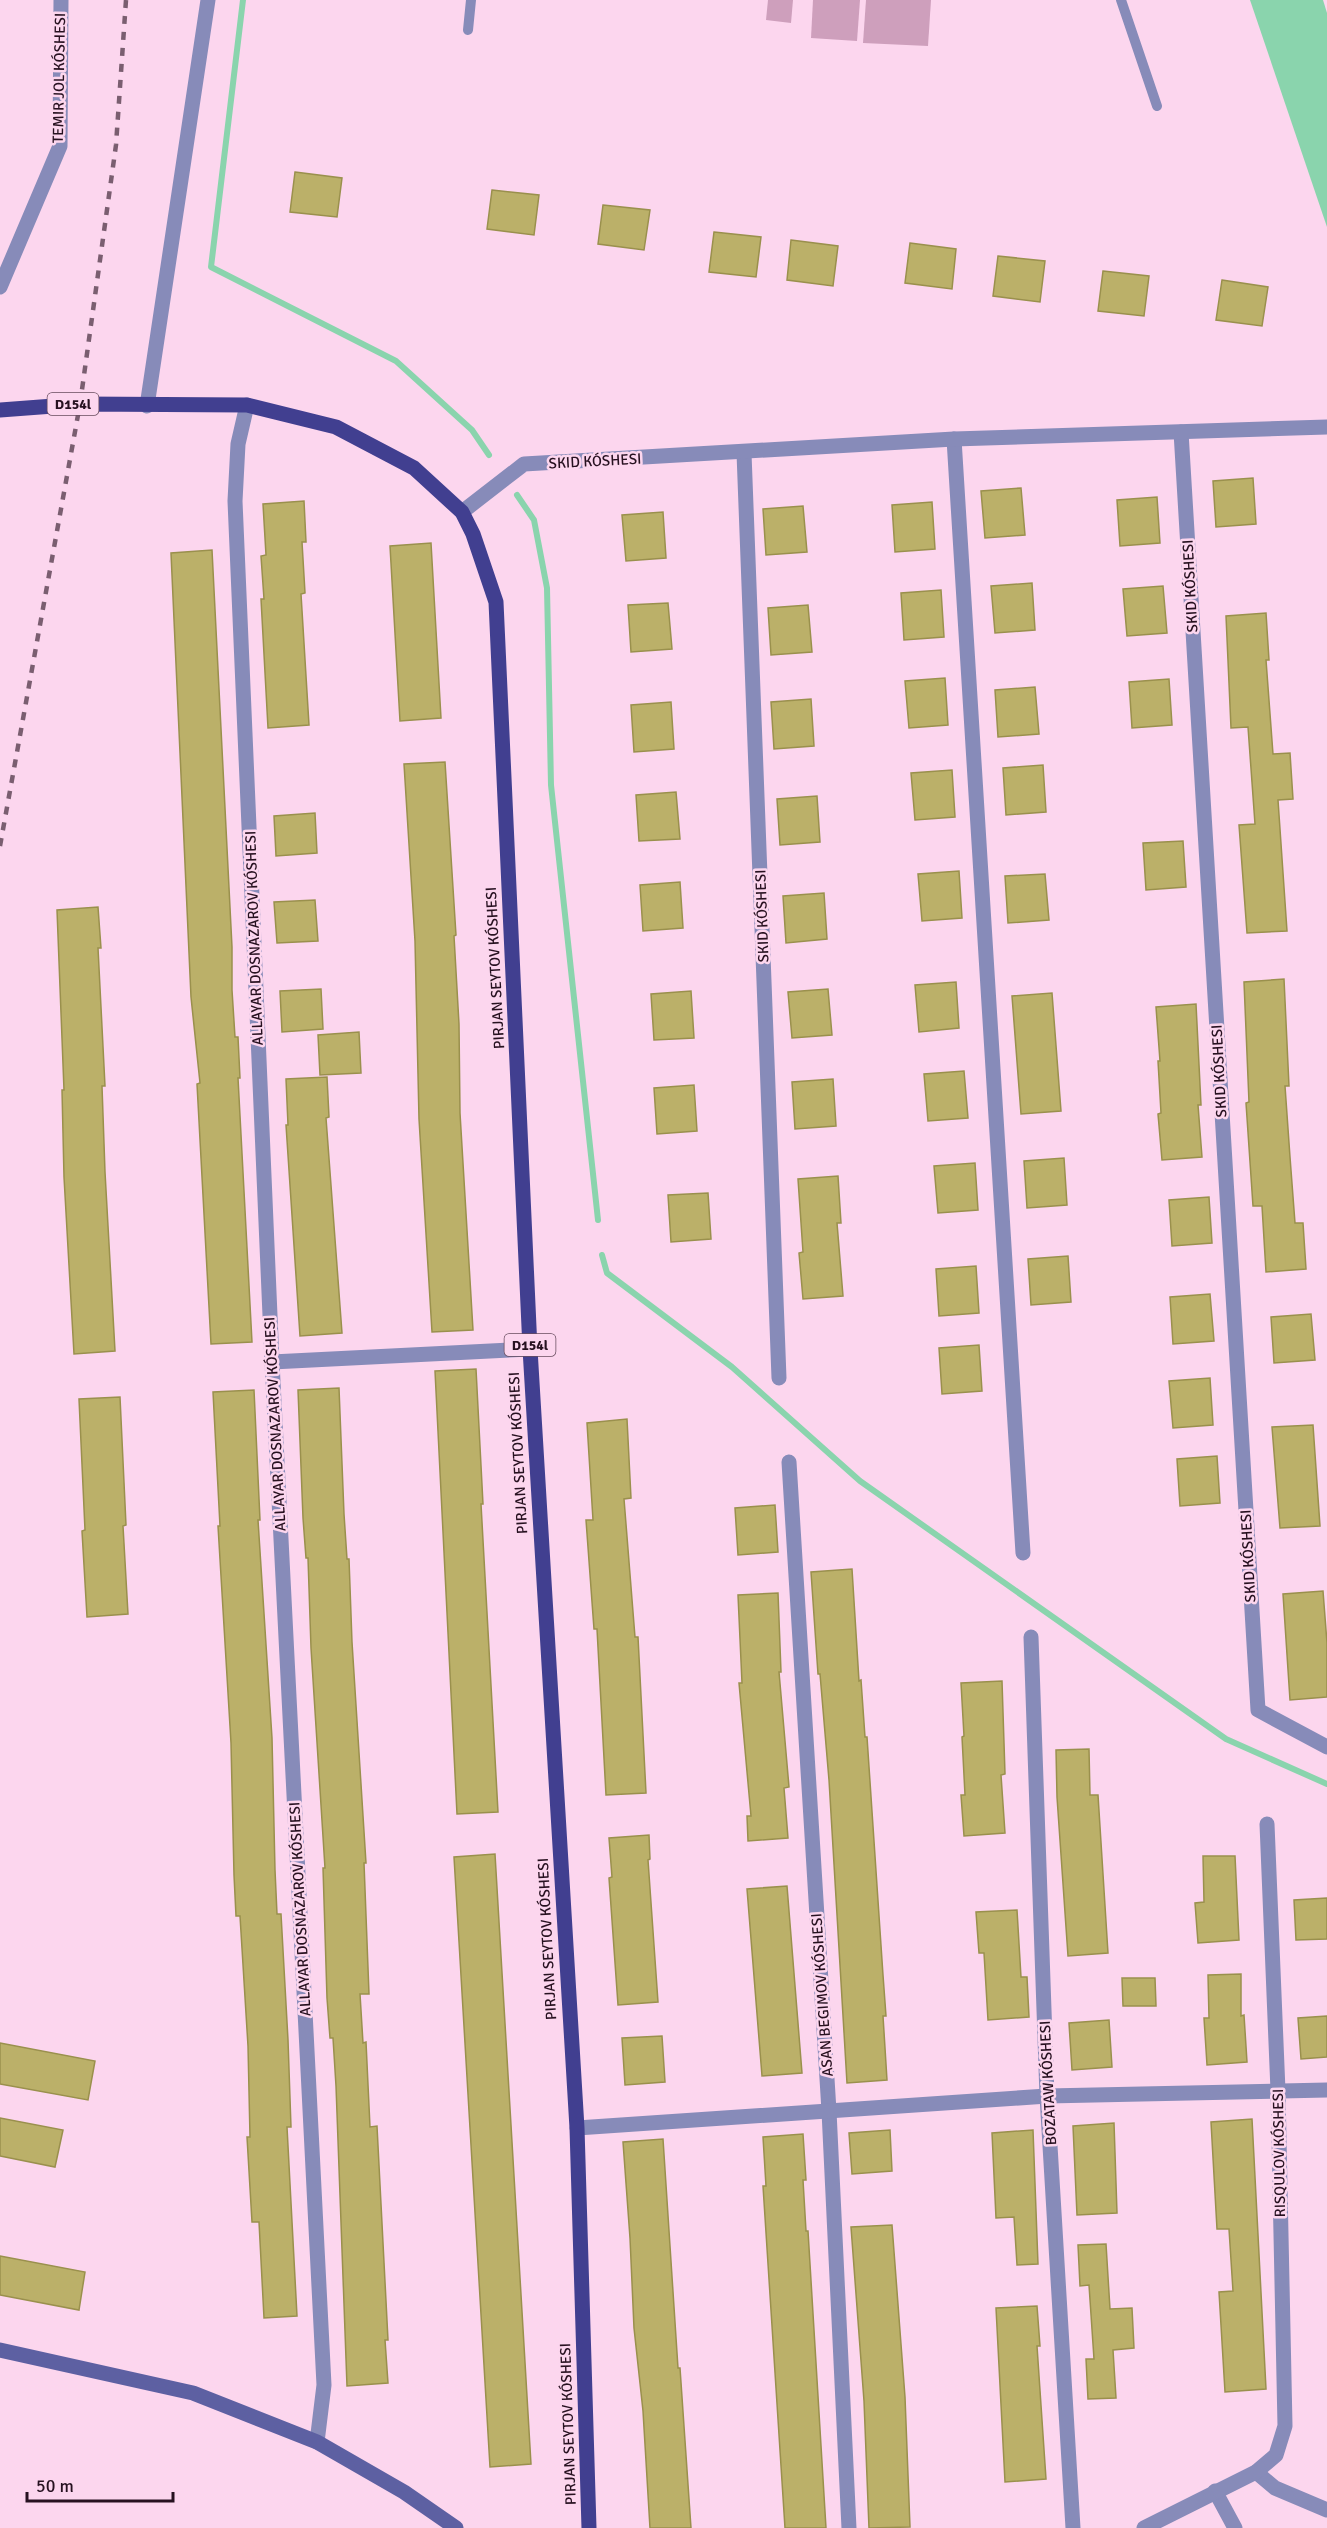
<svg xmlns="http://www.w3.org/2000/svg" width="1327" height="2528" viewBox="0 0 1327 2528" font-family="Signika,sans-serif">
<rect width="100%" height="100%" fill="#fcd6ee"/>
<g fill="#ce9fbc">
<path d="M 768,0 L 793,0 L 791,23 L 766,20 Z"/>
<path d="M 813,0 L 860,0 L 857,41 L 811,38 Z"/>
<path d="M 866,0 L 931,0 L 928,46 L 863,43 Z"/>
</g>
<path fill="#8ad4ad" d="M 1250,0 L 1323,0 L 1327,13 L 1327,227 Z"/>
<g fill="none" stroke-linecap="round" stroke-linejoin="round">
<g stroke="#8ad4ad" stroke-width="6">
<path d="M 243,0 L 211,267 L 396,361 L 472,430 L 489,455"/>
<path d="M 517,495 L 534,520 L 547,588 L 551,785 L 598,1220"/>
<path d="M 602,1255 L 607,1273 L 732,1367 L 860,1481 L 1226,1739 L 1327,1784"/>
</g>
</g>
<g fill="#bbb069" stroke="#9a904d" stroke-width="1.5">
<path d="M 295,172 L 342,178 L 337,217 L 290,212 Z"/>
<path d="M 492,190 L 539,195 L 534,235 L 487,229 Z"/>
<path d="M 603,205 L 650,210 L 644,250 L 598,244 Z"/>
<path d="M 714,232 L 761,237 L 756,277 L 709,272 Z"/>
<path d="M 791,240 L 838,246 L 833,286 L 787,280 Z"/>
<path d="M 910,243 L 956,249 L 952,289 L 905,283 Z"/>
<path d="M 998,256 L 1045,261 L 1040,302 L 993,296 Z"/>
<path d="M 1103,271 L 1149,276 L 1144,316 L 1098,311 Z"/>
<path d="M 1222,280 L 1268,287 L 1262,326 L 1216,320 Z"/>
<path d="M 1253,478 L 1256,524 L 1216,527 L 1213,481 Z"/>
<path d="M 1021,488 L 1025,535 L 985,538 L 981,491 Z"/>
<path d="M 1157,497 L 1160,543 L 1120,546 L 1117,500 Z"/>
<path d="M 304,501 L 306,542 L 302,542 L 305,593 L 301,594 L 309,725 L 268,728 L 261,599 L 264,599 L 261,556 L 266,555 L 263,504 Z"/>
<path d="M 932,502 L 935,549 L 895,552 L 892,505 Z"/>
<path d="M 803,506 L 807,552 L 766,555 L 763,509 Z"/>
<path d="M 663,512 L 666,558 L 626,561 L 622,515 Z"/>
<path d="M 431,543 L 441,718 L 400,721 L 390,546 Z"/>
<path d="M 212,550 L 232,947 L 232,990 L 235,1037 L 238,1037 L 240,1078 L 238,1078 L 252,1342 L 211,1344 L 197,1084 L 200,1083 L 191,997 L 171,553 Z"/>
<path d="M 1032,583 L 1035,630 L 995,633 L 991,586 Z"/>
<path d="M 1163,586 L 1167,633 L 1127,636 L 1123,589 Z"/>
<path d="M 941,590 L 944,637 L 904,640 L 901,593 Z"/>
<path d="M 668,603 L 672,649 L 631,652 L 628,605 Z"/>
<path d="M 808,605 L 812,652 L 771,655 L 768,608 Z"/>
<path d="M 1266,613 L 1269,660 L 1266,660 L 1273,754 L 1290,753 L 1293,799 L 1278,800 L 1287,931 L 1247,933 L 1239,825 L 1255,824 L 1248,727 L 1231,728 L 1226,616 Z"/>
<path d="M 945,678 L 948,725 L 909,728 L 905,681 Z"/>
<path d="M 1169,679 L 1172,725 L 1132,728 L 1129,682 Z"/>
<path d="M 1035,687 L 1039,734 L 998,737 L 995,690 Z"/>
<path d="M 811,699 L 814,746 L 774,749 L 771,702 Z"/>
<path d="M 671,702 L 674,749 L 634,752 L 631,705 Z"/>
<path d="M 445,762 L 456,935 L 454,936 L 459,1024 L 460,1113 L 473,1330 L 432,1332 L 419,1119 L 415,941 L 404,764 Z"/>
<path d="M 1043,765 L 1046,812 L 1006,815 L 1003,768 Z"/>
<path d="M 952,770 L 955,817 L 915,820 L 911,773 Z"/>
<path d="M 676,792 L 680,839 L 639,841 L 636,795 Z"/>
<path d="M 817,796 L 820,842 L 780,845 L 777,799 Z"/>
<path d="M 315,813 L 317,853 L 276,856 L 274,816 Z"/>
<path d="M 1183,841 L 1186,887 L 1146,890 L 1143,843 Z"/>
<path d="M 959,871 L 962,918 L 922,921 L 918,874 Z"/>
<path d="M 1045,874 L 1049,920 L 1008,923 L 1005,876 Z"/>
<path d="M 680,882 L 683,928 L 643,931 L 640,885 Z"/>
<path d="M 824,893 L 827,939 L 786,943 L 783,896 Z"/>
<path d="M 315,900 L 318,941 L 277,943 L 274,902 Z"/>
<path d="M 98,907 L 101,948 L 98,948 L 105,1086 L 102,1086 L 105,1172 L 115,1351 L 74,1354 L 64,1177 L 62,1090 L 64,1090 L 57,910 Z"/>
<path d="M 1284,979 L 1289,1086 L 1285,1086 L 1290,1157 L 1295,1223 L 1303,1223 L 1306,1269 L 1266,1272 L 1262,1206 L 1253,1206 L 1246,1103 L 1249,1102 L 1244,982 Z"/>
<path d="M 956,982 L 959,1028 L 919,1032 L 915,985 Z"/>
<path d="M 321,989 L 323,1029 L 282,1032 L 280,991 Z"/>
<path d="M 828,989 L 832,1035 L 792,1038 L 788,992 Z"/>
<path d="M 691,991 L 694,1038 L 654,1040 L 651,994 Z"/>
<path d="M 1052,993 L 1061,1111 L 1021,1114 L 1012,996 Z"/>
<path d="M 1196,1004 L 1201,1105 L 1198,1105 L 1202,1157 L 1162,1160 L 1158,1114 L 1161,1113 L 1158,1061 L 1160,1061 L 1156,1007 Z"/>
<path d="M 359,1032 L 361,1073 L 320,1075 L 318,1035 Z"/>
<path d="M 964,1071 L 968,1118 L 928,1121 L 924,1074 Z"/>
<path d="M 327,1077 L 329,1117 L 326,1118 L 342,1333 L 300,1336 L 286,1125 L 288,1125 L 286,1079 Z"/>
<path d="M 833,1079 L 836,1126 L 795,1129 L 792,1082 Z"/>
<path d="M 694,1085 L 697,1131 L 657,1134 L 654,1088 Z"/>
<path d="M 1064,1158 L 1067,1205 L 1027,1208 L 1024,1161 Z"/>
<path d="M 975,1163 L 978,1210 L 938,1213 L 934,1166 Z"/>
<path d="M 838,1176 L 841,1223 L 837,1223 L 843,1296 L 803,1299 L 799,1253 L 803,1252 L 798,1179 Z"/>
<path d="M 708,1193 L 711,1239 L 671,1242 L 668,1195 Z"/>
<path d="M 1209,1197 L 1212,1243 L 1172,1246 L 1169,1200 Z"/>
<path d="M 1068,1256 L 1071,1302 L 1031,1305 L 1028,1259 Z"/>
<path d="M 976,1266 L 979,1313 L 939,1316 L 936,1269 Z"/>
<path d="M 1210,1294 L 1214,1341 L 1173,1344 L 1170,1297 Z"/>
<path d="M 1311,1314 L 1315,1360 L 1274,1363 L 1271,1317 Z"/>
<path d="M 979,1345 L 982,1391 L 942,1394 L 939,1348 Z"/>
<path d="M 476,1369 L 483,1504 L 481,1504 L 498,1812 L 457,1814 L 435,1371 Z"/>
<path d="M 1210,1378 L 1213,1425 L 1173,1428 L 1169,1381 Z"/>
<path d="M 339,1388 L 344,1514 L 347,1559 L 349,1559 L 352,1642 L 366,1863 L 364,1863 L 369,1994 L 360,1994 L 363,2043 L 366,2042 L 370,2127 L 377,2126 L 388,2340 L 385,2340 L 388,2383 L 347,2386 L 336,2086 L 333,2038 L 330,2038 L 327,1998 L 323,1868 L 325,1868 L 311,1648 L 308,1558 L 306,1558 L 303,1518 L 298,1390 Z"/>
<path d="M 254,1390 L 260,1520 L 258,1520 L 272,1738 L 275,1870 L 277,1914 L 281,1914 L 288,2040 L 291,2127 L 287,2127 L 297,2316 L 264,2318 L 259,2222 L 252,2222 L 247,2137 L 250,2137 L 248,2046 L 240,1916 L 236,1916 L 234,1875 L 231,1743 L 218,1526 L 220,1526 L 213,1392 Z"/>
<path d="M 120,1397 L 126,1525 L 123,1526 L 128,1614 L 87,1617 L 82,1531 L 85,1530 L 79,1399 Z"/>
<path d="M 627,1419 L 631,1498 L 624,1499 L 635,1637 L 638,1637 L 646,1793 L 606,1795 L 597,1629 L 594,1629 L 586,1520 L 593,1520 L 587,1423 Z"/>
<path d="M 1313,1425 L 1320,1526 L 1280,1528 L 1272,1427 Z"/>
<path d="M 1217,1456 L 1220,1503 L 1180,1506 L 1177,1459 Z"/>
<path d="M 775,1505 L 778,1552 L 738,1555 L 735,1508 Z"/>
<path d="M 852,1569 L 859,1681 L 861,1680 L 865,1737 L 867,1737 L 883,1975 L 886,2016 L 883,2016 L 887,2080 L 847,2083 L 829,1780 L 820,1674 L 818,1674 L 811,1572 Z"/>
<path d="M 1323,1591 L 1327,1643 L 1327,1697 L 1290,1700 L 1283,1594 Z"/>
<path d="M 778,1593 L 781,1672 L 779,1672 L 789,1787 L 784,1788 L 788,1838 L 748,1841 L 747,1816 L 751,1816 L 739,1683 L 742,1683 L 738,1595 Z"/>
<path d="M 1002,1681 L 1005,1774 L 1001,1775 L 1005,1833 L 964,1836 L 961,1795 L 965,1795 L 962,1737 L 964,1736 L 961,1683 Z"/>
<path d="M 1089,1749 L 1090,1795 L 1098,1795 L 1108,1953 L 1068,1956 L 1057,1797 L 1056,1750 Z"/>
<path d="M 649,1835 L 650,1859 L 648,1860 L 658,2002 L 618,2005 L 609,1878 L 612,1877 L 609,1838 Z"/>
<path d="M 495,1854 L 531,2464 L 490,2467 L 454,1857 Z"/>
<path d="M 1203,1856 L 1235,1856 L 1239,1940 L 1198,1943 L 1195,1903 L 1204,1902 Z"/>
<path d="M 787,1886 L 802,2073 L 762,2076 L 747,1889 Z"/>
<path d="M 1327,1898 L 1327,1939 L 1296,1940 L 1294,1900 Z"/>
<path d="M 1017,1910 L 1021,1977 L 1027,1977 L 1029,2017 L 988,2020 L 984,1953 L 979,1953 L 976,1912 Z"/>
<path d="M 1241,1974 L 1241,2016 L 1244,2015 L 1247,2062 L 1207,2065 L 1204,2018 L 1209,2018 L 1208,1975 Z"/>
<path d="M 1122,1978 L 1155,1978 L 1156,2006 L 1123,2006 Z"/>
<path d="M 1327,2016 L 1327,2057 L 1301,2059 L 1298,2018 Z"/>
<path d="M 1109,2020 L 1112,2067 L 1072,2070 L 1069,2023 Z"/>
<path d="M 662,2036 L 665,2082 L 625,2085 L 622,2038 Z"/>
<path d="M 0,2043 L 95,2061 L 88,2100 L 0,2084 Z"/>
<path d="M 0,2118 L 63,2130 L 55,2167 L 0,2156 Z"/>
<path d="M 1252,2119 L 1266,2389 L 1225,2392 L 1219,2292 L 1233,2291 L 1229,2229 L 1217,2229 L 1211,2122 Z"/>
<path d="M 1114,2123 L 1117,2213 L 1077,2215 L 1073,2126 Z"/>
<path d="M 890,2130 L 892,2171 L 852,2174 L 849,2133 Z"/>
<path d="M 1033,2130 L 1038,2264 L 1017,2265 L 1014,2217 L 996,2218 L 992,2133 Z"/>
<path d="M 803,2134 L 806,2180 L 803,2180 L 806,2231 L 808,2231 L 826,2528 L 785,2528 L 763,2186 L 766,2186 L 763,2137 Z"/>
<path d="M 663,2139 L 678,2368 L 680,2368 L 691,2528 L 650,2528 L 643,2411 L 634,2328 L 630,2238 L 623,2142 Z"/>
<path d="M 892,2225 L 905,2397 L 910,2527 L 869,2528 L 864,2401 L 851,2227 Z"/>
<path d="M 1106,2244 L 1110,2309 L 1132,2308 L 1134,2348 L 1113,2350 L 1116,2398 L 1088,2399 L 1086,2359 L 1094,2359 L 1089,2285 L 1080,2286 L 1078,2245 Z"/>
<path d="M 0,2256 L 85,2272 L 79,2310 L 0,2295 Z"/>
<path d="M 1037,2306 L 1040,2346 L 1037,2346 L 1046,2479 L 1005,2482 L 996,2308 Z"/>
</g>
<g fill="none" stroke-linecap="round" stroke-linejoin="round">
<g stroke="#878bb9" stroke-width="10">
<path d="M 1121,0 L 1157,106"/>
<path d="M 468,30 L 471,0"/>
</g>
<g stroke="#878bb9" stroke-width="15">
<path d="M 0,287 L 60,146 L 61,0"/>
<path d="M 247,405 L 238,444 L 235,501 L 272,1362 L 324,2385 L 317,2442"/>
<path d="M 147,406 L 208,0"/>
<path d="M 1181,432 L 1258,1710 L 1327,1747"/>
<path d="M 954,439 L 1023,1553"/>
<path d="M 744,453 L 779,1378"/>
<path d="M 462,512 L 524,464 L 954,439 L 1327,427"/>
<path d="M 272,1362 L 530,1349"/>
<path d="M 789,1462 L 829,2111 L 849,2528"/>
<path d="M 1031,1637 L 1047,2096 L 1073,2528"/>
<path d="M 577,2128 L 1047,2096 L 1327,2090"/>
<path d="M 1256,2472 L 1275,2488 L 1327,2510"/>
<path d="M 1215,2491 L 1235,2528"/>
<path d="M 1144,2528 L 1256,2472 L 1276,2455 L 1285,2426 L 1278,2091 L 1267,1824"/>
</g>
<path stroke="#5d60a2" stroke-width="15" d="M 0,2350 L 193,2393 L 317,2442 L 404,2492 L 456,2528"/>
<path stroke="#413f90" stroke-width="15" d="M 0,410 L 80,404 L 247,405 L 336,427 L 414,468 L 462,512 L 473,534 L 496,602 L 530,1349 L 577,2128 L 589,2528"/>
<path stroke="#7a5e70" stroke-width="4.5" stroke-dasharray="8 8" stroke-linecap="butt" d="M 0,846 L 80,404 L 116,145 L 126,0"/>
</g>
<g text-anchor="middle" stroke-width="5" stroke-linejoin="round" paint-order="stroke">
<g fill="#fcd6ee" stroke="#674c5e" stroke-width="1.5">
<rect x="47.5" y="393" width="51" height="22" rx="4.5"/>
<rect x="504.5" y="1334" width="51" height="22" rx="4.5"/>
</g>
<g font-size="14" font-weight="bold" fill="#271120">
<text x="73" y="409">D154l</text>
<text x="530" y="1350">D154l</text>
</g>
<g font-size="15" fill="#271120" stroke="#fcd6ee">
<text transform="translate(59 78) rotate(-89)" y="5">TEMIR JOL KÓSHESI</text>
<text transform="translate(595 461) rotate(-3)" y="5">SKID KÓSHESI</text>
<text transform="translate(1190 586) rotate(-93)" y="5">SKID KÓSHESI</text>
<text transform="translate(762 916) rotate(-92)" y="5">SKID KÓSHESI</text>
<text transform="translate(254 938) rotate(-92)" y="5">ALLAYAR DOSNAZAROV KÓSHESI</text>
<text transform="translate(495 968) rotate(-93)" y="5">PIRJAN SEYTOV KÓSHESI</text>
<text transform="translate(1219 1071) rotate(-93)" y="5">SKID KÓSHESI</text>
<text transform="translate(275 1424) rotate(-93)" y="5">ALLAYAR DOSNAZAROV KÓSHESI</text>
<text transform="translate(518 1453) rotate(-93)" y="5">PIRJAN SEYTOV KÓSHESI</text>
<text transform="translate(1248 1556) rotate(-93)" y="5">SKID KÓSHESI</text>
<text transform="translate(300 1909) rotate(-93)" y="5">ALLAYAR DOSNAZAROV KÓSHESI</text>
<text transform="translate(547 1939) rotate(-93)" y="5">PIRJAN SEYTOV KÓSHESI</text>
<text transform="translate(822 1995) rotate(-94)" y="5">ASAN BEGIMOV KÓSHESI</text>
<text transform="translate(1048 2083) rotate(-93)" y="5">BOZATAW KÓSHESI</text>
<text transform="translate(1279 2153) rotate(-91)" y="5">RISQULOV KÓSHESI</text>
<text transform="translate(568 2424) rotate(-92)" y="5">PIRJAN SEYTOV KÓSHESI</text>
</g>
</g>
<path d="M27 2492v9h146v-9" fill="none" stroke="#271120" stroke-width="3"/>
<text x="36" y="2492" font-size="18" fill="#271120" stroke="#fcd6ee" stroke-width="4.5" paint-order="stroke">50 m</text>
</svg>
